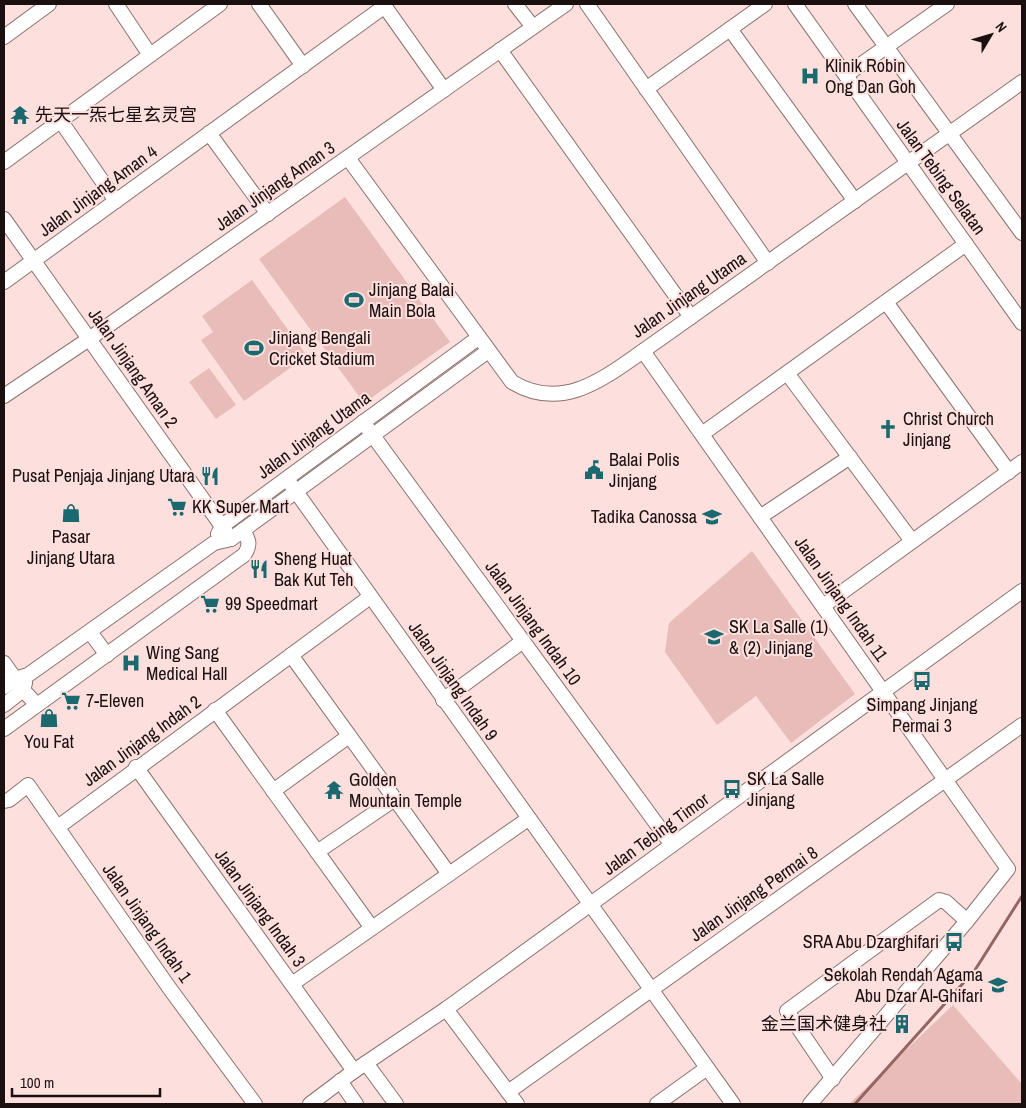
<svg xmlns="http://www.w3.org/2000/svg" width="1026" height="1108" viewBox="0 0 1026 1108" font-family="'Archivo Narrow','Noto Sans SC',sans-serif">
<rect width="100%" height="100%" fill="#fde0dd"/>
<g fill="#e7bcb9">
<path d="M 345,197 L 450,342 L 364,403 L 259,259 Z"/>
<path d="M 252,280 L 307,356 L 244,401 L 201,340 L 213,332 L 202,316 Z"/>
<path d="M 209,368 L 236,405 L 216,419 L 189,382 Z"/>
<path d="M 752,551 L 855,694 L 791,743 L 756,696 L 717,725 L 665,652 L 669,623 Z"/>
<path d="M 953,1005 L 1022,1084 L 1022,1104 L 849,1104 Z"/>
</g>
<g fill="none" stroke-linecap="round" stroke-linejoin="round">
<path stroke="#946562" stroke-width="3" d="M 855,1104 L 975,970 L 1022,896"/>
<g stroke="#8b7270" stroke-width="16">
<g id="minor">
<path d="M 116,4 L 150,55"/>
<path d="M 259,4 L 303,66"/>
<path d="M 383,4 L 444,90"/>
<path d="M 515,4 L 533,27"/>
<path d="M 587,4 L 768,263"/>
<path d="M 795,4 L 1022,323"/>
<path d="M 855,4 L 1022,233"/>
<path d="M 730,29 L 855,201"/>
<path d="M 4,37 L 49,4"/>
<path d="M 500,50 L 691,317"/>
<path d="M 846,75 L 947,4"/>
<path d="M 646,89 L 765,4"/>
<path d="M 60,120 L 116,201"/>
<path d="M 209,133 L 268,214"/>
<path d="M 348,158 L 512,382 C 562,412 603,379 643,351 L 1022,82"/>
<path d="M 4,162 L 220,4"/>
<path d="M 4,219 L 231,539"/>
<path d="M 4,282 L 385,6"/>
<path d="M 886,302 L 1009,472"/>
<path d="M 643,351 L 1008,869 L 967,921 L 810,1104"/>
<path d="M 787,373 L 912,541"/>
<path d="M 4,396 L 89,339 L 566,4"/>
<path d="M 363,422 L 672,845"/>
<path d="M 702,434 L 966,244"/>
<path d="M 287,479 L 733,1104"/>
<path d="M 760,517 L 850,457"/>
<path d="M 218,534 L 222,526 L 478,338"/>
<path d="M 823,606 L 1022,462"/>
<path d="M 90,632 L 107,655"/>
<path d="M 291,655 L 449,874"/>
<path d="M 4,663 L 23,690 L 37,705"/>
<path d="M 4,687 L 15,679 L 28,675 L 214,543 L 231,539 L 488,351"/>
<path d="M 443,700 L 523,641"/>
<path d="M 4,705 L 23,690 L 25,683"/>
<path d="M 215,710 L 372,928"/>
<path d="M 4,729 L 244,555 C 251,545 249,540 243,530"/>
<path d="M 136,767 L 354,1071"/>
<path d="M 273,791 L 349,736"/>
<path d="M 4,801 L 9,800 L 28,785 L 170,989 L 255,1104"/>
<path d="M 58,827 L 370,597"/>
<path d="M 317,852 L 395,799"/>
<path d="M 292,984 L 528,819"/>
<path d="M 446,1009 L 517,1104"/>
<path d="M 366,1063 L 396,1104"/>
<path d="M 833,1079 L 787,1011 L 939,900 L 946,902 L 967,921"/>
<path d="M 340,1081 L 356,1104"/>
<path d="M 508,1092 L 1022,725"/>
<path d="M 310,1104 L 354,1071 L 446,1009 L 1022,591"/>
<path d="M 657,1104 L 707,1068"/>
</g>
</g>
<use href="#minor" stroke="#fff" stroke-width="14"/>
</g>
<defs>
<g id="hospital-bare" transform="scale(1.5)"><path d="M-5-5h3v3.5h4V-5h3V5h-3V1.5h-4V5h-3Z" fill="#1b686e" stroke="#fde0dd" stroke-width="2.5" paint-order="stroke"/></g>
<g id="temple-bare" transform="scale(1.5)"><path d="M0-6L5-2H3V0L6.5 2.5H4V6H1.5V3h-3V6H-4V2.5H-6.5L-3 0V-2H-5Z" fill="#1b686e" stroke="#fde0dd" stroke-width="2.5" paint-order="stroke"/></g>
<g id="stadium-bare" transform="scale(1.5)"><path d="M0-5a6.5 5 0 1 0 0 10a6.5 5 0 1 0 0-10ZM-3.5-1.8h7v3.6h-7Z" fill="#1b686e" stroke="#fde0dd" stroke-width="2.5" paint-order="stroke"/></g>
<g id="church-bare" transform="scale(1.5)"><path d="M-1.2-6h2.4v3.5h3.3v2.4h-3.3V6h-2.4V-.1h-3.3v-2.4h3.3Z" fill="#1b686e" stroke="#fde0dd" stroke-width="2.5" paint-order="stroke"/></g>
<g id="civic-bare" transform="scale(1.5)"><path d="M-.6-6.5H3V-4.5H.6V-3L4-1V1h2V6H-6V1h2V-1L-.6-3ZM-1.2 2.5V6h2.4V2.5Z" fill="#1b686e" stroke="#fde0dd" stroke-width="2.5" paint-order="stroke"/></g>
<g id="restaurant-bare" transform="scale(1.5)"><path d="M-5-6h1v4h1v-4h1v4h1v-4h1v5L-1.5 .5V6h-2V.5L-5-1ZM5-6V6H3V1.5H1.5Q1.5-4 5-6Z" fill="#1b686e" stroke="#fde0dd" stroke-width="2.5" paint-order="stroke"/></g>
<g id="supermarket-bare" transform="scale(1.5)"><path d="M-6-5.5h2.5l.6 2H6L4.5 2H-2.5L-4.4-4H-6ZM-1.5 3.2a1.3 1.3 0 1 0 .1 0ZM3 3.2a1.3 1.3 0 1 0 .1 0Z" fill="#1b686e" stroke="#fde0dd" stroke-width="2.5" paint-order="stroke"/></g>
<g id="shop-bare" transform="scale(1.5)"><path d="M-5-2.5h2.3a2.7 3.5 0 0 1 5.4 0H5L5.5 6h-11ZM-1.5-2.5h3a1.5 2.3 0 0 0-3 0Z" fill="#1b686e" stroke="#fde0dd" stroke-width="2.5" paint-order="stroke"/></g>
<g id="school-bare" transform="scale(1.5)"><path d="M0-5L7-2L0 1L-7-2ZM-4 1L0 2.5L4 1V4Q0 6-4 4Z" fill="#1b686e" stroke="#fde0dd" stroke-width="2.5" paint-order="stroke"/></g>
<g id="bus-bare" transform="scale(1.5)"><path d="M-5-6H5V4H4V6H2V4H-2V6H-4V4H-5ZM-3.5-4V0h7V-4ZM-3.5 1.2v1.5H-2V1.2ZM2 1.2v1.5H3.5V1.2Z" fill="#1b686e" stroke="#fde0dd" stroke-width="2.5" paint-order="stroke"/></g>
<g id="building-bare" transform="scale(1.5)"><path d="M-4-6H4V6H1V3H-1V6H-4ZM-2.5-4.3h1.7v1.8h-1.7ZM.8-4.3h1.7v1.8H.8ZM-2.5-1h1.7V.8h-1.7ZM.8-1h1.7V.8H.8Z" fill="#1b686e" stroke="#fde0dd" stroke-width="2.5" paint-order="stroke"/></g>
</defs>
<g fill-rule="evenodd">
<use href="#hospital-bare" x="810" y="76"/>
<use href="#temple-bare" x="20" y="115"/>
<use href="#stadium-bare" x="354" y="300"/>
<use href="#stadium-bare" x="254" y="348"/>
<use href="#church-bare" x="888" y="429"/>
<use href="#civic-bare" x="594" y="470"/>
<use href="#restaurant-bare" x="210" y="476"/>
<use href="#supermarket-bare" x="177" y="507"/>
<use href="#shop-bare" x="71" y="513"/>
<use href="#school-bare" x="712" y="517"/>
<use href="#restaurant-bare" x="259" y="569"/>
<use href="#supermarket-bare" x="210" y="604"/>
<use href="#school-bare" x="714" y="637"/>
<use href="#hospital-bare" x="131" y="663"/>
<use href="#bus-bare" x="922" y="681"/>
<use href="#supermarket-bare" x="71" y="701"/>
<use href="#shop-bare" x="49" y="718"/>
<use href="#bus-bare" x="732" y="789"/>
<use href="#temple-bare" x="334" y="790"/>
<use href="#bus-bare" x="954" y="942"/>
<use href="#school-bare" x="998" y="985"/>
<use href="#building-bare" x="902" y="1024"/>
</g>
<g text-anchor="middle" stroke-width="4" stroke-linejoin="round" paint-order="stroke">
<g font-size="18" fill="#19100f" stroke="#fde0dd" text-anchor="start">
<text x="825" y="72">Klinik Robin<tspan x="825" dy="21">Ong Dan Goh</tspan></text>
<text x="35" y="121">先天一炁七星玄灵宫</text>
<text x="369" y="296">Jinjang Balai<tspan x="369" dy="21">Main Bola</tspan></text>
<text x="269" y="344">Jinjang Bengali<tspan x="269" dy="21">Cricket Stadium</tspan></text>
<text x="903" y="425">Christ Church<tspan x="903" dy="21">Jinjang</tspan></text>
<text x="609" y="466">Balai Polis<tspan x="609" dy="21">Jinjang</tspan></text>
<text x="195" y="482" text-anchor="end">Pusat Penjaja Jinjang Utara</text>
<text x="192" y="513">KK Super Mart</text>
<text x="697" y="523" text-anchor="end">Tadika Canossa</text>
<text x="71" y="543" text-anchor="middle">Pasar<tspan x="71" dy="21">Jinjang Utara</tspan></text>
<text x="274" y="565">Sheng Huat<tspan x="274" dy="21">Bak Kut Teh</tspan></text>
<text x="225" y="610">99 Speedmart</text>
<text x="729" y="633">SK La Salle (1)<tspan x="729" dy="21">&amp; (2) Jinjang</tspan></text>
<text x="146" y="659">Wing Sang<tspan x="146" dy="21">Medical Hall</tspan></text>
<text x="86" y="707">7-Eleven</text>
<text x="922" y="711" text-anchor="middle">Simpang Jinjang<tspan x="922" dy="21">Permai 3</tspan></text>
<text x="49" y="748" text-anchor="middle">You Fat</text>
<text x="747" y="785">SK La Salle<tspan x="747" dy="21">Jinjang</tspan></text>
<text x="349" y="786">Golden<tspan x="349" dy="21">Mountain Temple</tspan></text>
<text x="939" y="948" text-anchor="end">SRA Abu Dzarghifari</text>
<text x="983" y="981" text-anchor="end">Sekolah Rendah Agama<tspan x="983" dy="21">Abu Dzar Al-Ghifari</tspan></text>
<text x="887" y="1030" text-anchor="end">金兰国术健身社</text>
</g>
<g font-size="18" fill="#19100f" stroke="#fde0dd">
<text transform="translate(941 177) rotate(54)" y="6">Jalan Tebing Selatan</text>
<text transform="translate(275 186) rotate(-35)" y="6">Jalan Jinjang Aman 3</text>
<text transform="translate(98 191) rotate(-36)" y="6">Jalan Jinjang Aman 4</text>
<text transform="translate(689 295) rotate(-35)" y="6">Jalan Jinjang Utama</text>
<text transform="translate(133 368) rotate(55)" y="6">Jalan Jinjang Aman 2</text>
<text transform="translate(314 435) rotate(-36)" y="6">Jalan Jinjang Utama</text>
<text transform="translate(841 599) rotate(55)" y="6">Jalan Jinjang Indah 11</text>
<text transform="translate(533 623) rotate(54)" y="6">Jalan Jinjang Indah 10</text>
<text transform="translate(453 681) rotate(55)" y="6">Jalan Jinjang Indah 9</text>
<text transform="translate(142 741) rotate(-36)" y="6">Jalan Jinjang Indah 2</text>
<text transform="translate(656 834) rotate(-36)" y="6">Jalan Tebing Timor</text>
<text transform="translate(754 894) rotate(-35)" y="6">Jalan Jinjang Permai 8</text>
<text transform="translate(260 908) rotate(54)" y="6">Jalan Jinjang Indah 3</text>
<text transform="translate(147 923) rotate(55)" y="6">Jalan Jinjang Indah 1</text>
</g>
</g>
<rect width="1026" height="1108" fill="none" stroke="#19100f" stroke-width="10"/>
<g transform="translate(991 35) rotate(52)" stroke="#fde0dd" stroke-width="4" paint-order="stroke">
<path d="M0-4L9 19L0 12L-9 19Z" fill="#19100f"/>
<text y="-8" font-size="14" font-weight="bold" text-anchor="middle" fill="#19100f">N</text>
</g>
<path d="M12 1088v8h148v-8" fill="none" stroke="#19100f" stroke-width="2.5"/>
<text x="20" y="1088" font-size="15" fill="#19100f" stroke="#fde0dd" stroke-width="4" paint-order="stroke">100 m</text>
</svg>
